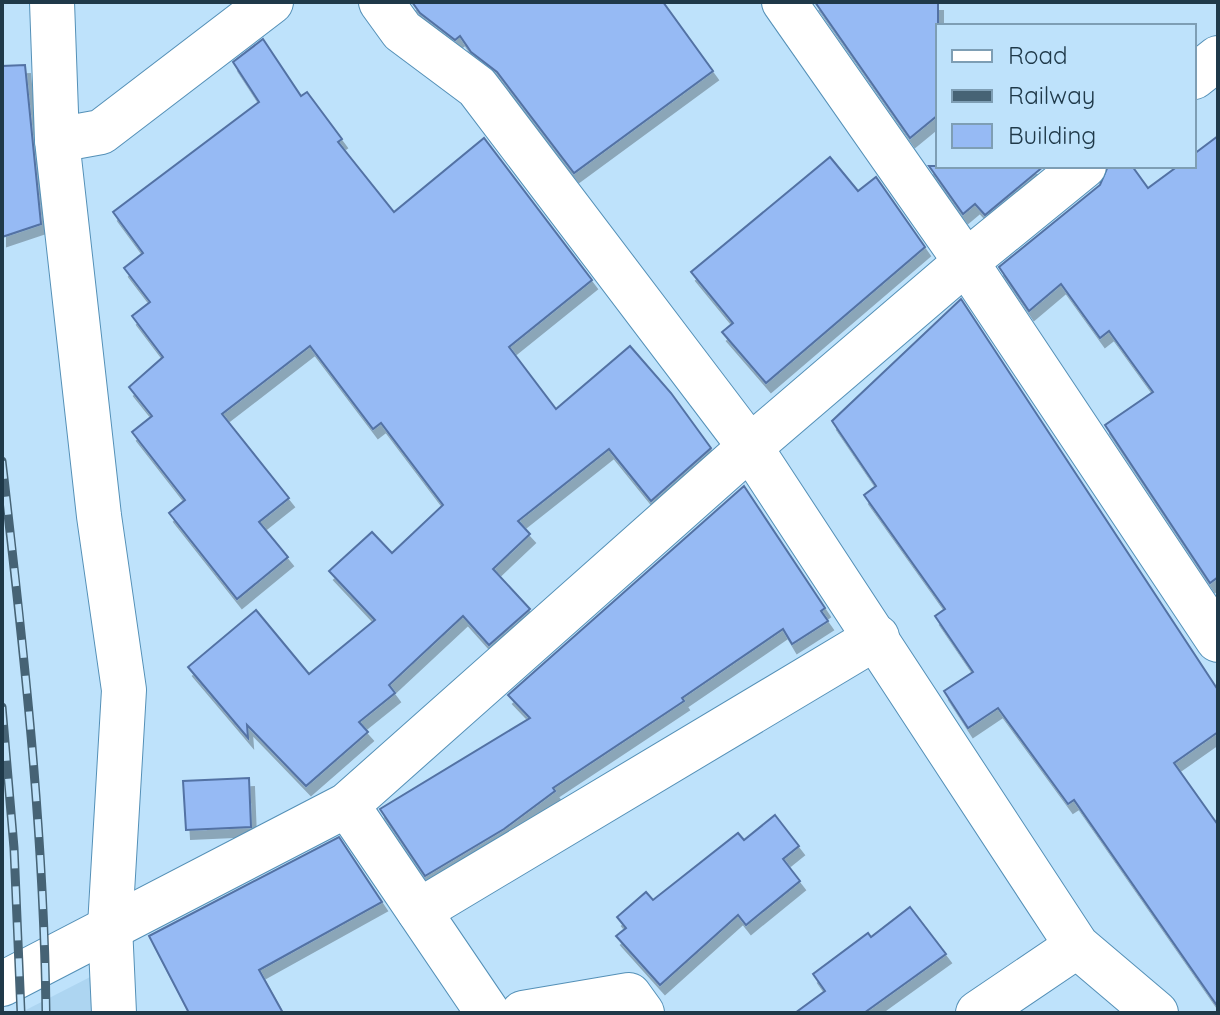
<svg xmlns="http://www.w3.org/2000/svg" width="1220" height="1015" viewBox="0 0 1220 1015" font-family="Quicksand,sans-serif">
<defs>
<filter id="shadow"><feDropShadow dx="5" dy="9" stdDeviation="0" flood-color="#0004"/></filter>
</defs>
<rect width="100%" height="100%" fill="#bee2fb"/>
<path fill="#add5f1" d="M 96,974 L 97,1013 L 20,1013 Z"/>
<g fill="#96baf4" stroke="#5372a4" stroke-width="2" filter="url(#shadow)">
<path d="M 412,2 L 663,2 L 713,71 L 574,173 L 497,72 L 471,52 L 460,36 L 455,40 L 420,13 Z"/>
<path d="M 815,2 L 938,2 L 938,115 L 910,138 Z"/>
<path d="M 263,39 L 301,96 L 307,92 L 342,139 L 338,142 L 394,212 L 484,138 L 592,280 L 509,347 L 556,409 L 630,346 L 671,393 L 711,448 L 651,501 L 609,449 L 518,521 L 530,534 L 493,569 L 530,609 L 489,645 L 463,616 L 389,685 L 395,693 L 359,722 L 368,732 L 306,786 L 247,725 L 248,738 L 188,667 L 256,610 L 309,674 L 375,620 L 329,571 L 372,532 L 392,553 L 443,505 L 381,423 L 373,429 L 310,346 L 222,414 L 289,498 L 259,522 L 288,557 L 237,599 L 169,513 L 185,500 L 132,432 L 152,416 L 129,387 L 163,357 L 132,316 L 150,302 L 124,268 L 143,253 L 113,212 L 259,102 L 233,62 Z"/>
<path d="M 25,65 L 41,224 L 2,237 L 2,66 Z"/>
<path d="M 1218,136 L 1218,577 L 1210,583 L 1105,425 L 1153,392 L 1109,331 L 1100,338 L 1061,284 L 1029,311 L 999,267 L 1100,185 L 1108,166 L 1132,166 L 1148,188 L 1178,166 L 1194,166 L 1194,154 Z"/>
<path d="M 830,157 L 858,191 L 876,177 L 925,247 L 766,383 L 722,332 L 733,323 L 691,272 Z"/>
<path d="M 929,166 L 1044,166 L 985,215 L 975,204 L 963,214 Z"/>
<path d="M 961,299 L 1218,690 L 1218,732 L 1174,763 L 1218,825 L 1218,1007 L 1074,800 L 1068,804 L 998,708 L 968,728 L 944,691 L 973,672 L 935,616 L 945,609 L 864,495 L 876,486 L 832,421 Z"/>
<path d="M 744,486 L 825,608 L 821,611 L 828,621 L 792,644 L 783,629 L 682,698 L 684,701 L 553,788 L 555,791 L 504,829 L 425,876 L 380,809 L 530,718 L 508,695 Z"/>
<path d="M 249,778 L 251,827 L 186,830 L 183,781 Z"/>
<path d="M 775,815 L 799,846 L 783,859 L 800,881 L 746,925 L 738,915 L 660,985 L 616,936 L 626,928 L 617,917 L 646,892 L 653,900 L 738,833 L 744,840 Z"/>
<path d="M 339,837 L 382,902 L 259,970 L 283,1013 L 189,1013 L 149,936 Z"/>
<path d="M 910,907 L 946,954 L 864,1013 L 795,1013 L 825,991 L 813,974 L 868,933 L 871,937 Z"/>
</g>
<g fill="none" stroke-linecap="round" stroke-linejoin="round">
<g stroke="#5490b7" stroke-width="46">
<g id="minor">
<path d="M 52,2 L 57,140 L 99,516 L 124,690 L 110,926 L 114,1013"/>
<path d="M 381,2 L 402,31 L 477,87 L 750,447 L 1077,946 L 1156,1013"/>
<path d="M 784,2 L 966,262 L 1218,640"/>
<path d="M 1194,77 L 1218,58"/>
<path d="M 57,140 L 101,132 L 271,2"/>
<path d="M 347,805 L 488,1013"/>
<path d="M 419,911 L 877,637"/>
<path d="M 2,984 L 347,805 L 750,447 L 966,262 L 1084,166"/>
<path d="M 523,1013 L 629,995 L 642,1013"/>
<path d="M 978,1013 L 1077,946"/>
</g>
</g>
<use href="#minor" stroke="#fff" stroke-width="44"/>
<g stroke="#466375" stroke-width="9">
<g id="rail">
<path d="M 2,461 C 23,644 44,829 46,1013"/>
<path d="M 2,707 L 14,848 L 21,1013"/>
</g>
</g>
<use href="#rail" stroke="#bee2fb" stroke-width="6" stroke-dasharray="18" stroke-linecap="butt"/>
</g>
<rect width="1220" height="1015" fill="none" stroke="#1f3949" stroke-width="8"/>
<rect x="936" y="24" width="260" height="144" fill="#bee2fb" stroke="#7e9eb4" stroke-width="2"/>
<rect x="952" y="50" width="40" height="12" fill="#ffffff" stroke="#7e9eb4" stroke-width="2"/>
<text x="1008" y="64" font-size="24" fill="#1f3949">Road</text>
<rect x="952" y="90" width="40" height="12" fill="#466375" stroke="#7e9eb4" stroke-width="2"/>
<text x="1008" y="104" font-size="24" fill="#1f3949">Railway</text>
<rect x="952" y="124" width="40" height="24" fill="#96baf4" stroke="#7e9eb4" stroke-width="2"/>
<text x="1008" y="144" font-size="24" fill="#1f3949">Building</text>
</svg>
